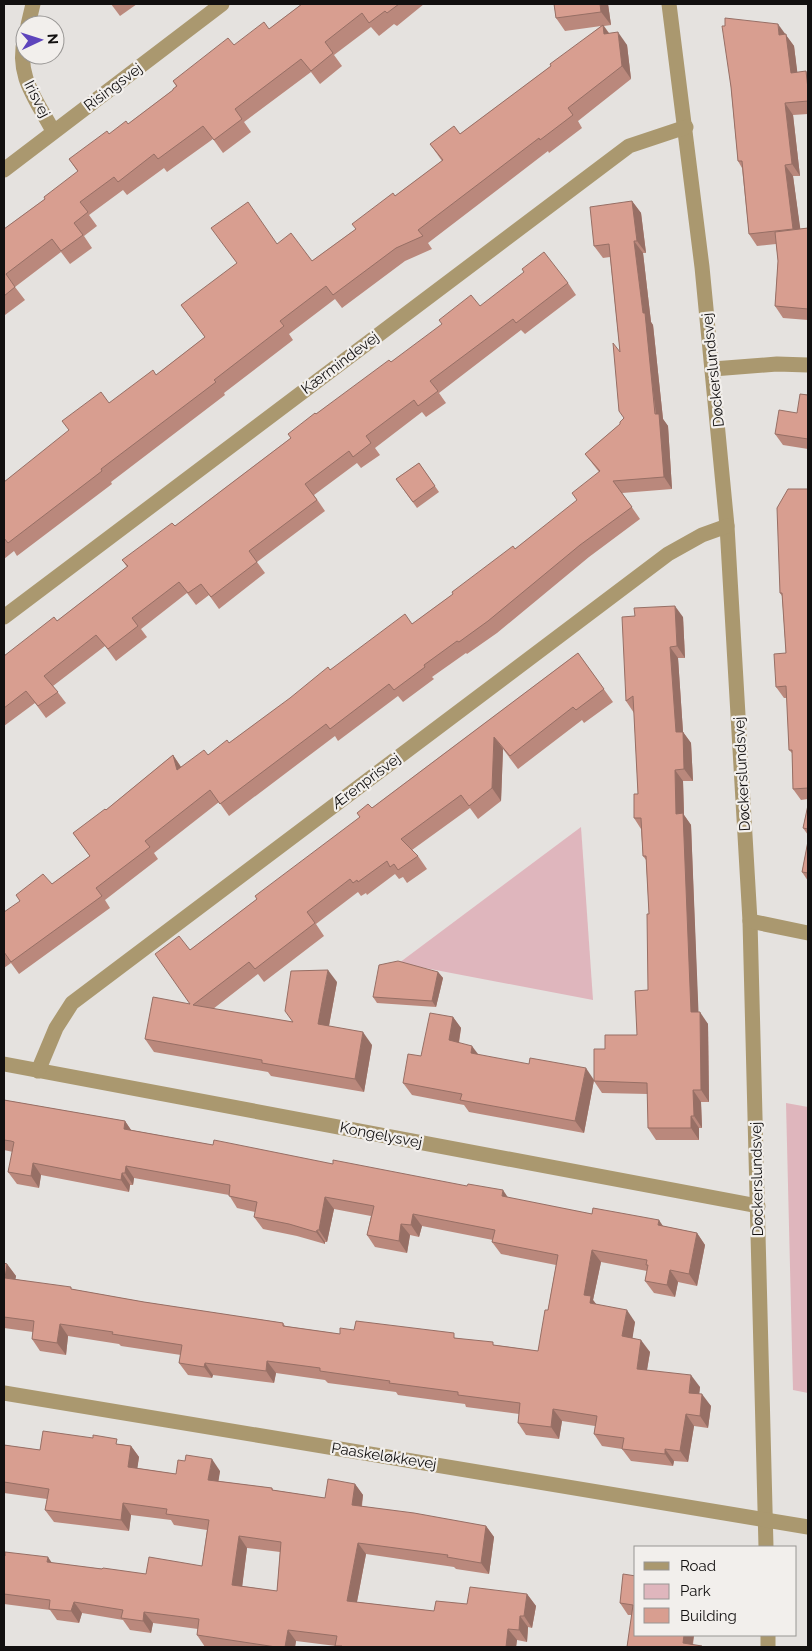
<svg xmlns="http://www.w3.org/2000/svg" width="812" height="1651" viewBox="0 0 812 1651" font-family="Raleway,sans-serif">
<rect width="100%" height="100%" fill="#e5e2df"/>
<g fill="#dfb6bd">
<path d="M 581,827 L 593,1000 L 399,963 Z"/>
<path d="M 786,1103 L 808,1107 L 808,1393 L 793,1390 Z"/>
</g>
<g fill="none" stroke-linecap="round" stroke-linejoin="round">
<g stroke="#aa986f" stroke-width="15">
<path d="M 669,4 L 702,267 L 727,526 L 750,921 L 766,1547"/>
<path d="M 28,25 L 33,4"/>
<path d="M 25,37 C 15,75 36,99 53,131"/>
<path d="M 4,170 L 222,4"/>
<path d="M 713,369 L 777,364 L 808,365"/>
<path d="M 4,617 L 629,146 L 686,127"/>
<path d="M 750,921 L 808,933"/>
<path d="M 4,1064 L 758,1206"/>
<path d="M 38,1071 L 56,1028 L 72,1003 L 668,554 L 702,535 L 727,526"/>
<path d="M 4,1393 L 808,1527"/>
<path d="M 768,1635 L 768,1647"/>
</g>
</g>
<g fill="#ba887c" fill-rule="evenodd">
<path d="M 111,4 L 137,4 L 120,16 Z"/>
<path d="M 302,4 L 424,4 L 397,26 L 394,24 L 379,36 L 371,27 L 334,55 L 342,66 L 320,84 L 311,72 L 244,122 L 251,132 L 223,153 L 213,139 L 167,172 L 164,168 L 127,195 L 123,190 L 89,215 L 97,226 L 84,236 L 92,248 L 70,264 L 61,252 L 15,287 L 25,300 L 5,315 L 4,313 L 4,229 L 45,199 L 78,172 L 69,159 L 109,134 L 128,124 L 173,90 L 176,86 L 173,81 L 234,45 L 269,29 Z"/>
<path d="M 554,4 L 608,4 L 611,25 L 604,26 L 609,33 L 627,45 L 631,79 L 578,121 L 582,128 L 549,153 L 548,151 L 428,243 L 432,249 L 405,261 L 342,308 L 335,299 L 289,334 L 293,340 L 224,393 L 225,395 L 111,482 L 112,484 L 17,556 L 14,551 L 4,559 L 4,482 L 109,403 L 156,375 L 205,337 L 181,305 L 277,244 L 312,261 L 356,229 L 395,196 L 442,161 L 430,144 L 460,134 L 551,66 L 601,26 L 565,31 L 556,18 Z"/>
<path d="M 725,26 L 785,34 L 794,46 L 797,72 L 808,74 L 808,114 L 793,115 L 800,176 L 793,176 L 800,229 L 808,228 L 808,320 L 783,318 L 775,306 L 778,261 L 776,244 L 757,246 L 749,234 L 742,168 L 738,161 Z"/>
<path d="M 632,201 L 641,213 L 646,253 L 643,253 L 651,322 L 653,325 L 663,419 L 668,426 L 672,489 L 622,493 L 640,519 L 589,557 L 497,633 L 467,654 L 466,653 L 432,677 L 434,679 L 403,702 L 398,696 L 338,741 L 335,736 L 229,816 L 219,802 L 154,853 L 158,859 L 105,900 L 110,908 L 19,974 L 11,963 L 4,968 L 4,912 L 52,884 L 90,856 L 73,833 L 106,810 L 173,755 L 181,767 L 208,755 L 229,743 L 330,670 L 412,624 L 515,549 L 577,501 L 599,472 L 585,454 L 620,424 L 624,418 L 620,352 L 610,257 L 603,258 L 594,246 Z"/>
<path d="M 568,283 L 576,295 L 525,334 L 521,330 L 439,393 L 446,403 L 426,417 L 422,412 L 375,448 L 380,455 L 361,468 L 357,463 L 314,495 L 325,511 L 257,562 L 265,573 L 219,609 L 209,595 L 196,605 L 187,593 L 141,629 L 147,637 L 116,661 L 105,646 L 53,686 L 66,703 L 46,718 L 35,703 L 4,726 L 4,656 L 57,621 L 127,567 L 122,560 L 175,526 L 291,438 L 316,414 L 391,362 L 480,306 Z"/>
<path d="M 808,395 L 808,449 L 783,445 L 775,434 L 797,413 Z"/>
<path d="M 419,463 L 439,492 L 417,508 L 396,479 Z"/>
<path d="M 808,489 L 808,799 L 801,800 L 793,789 L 792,753 L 789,750 L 787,698 L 784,698 L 776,687 L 786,653 L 782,596 L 780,593 Z"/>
<path d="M 635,616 L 683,617 L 685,658 L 678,658 L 683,732 L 691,743 L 693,781 L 683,781 L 684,815 L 691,825 L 698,1012 L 708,1024 L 709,1102 L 701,1102 L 702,1128 L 699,1128 L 699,1140 L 656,1140 L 648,1128 L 648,1094 L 602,1093 L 594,1081 L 605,1049 L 637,1035 L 648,990 L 649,914 L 646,860 L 643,856 L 641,829 L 634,818 L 638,794 L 634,713 L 626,701 Z"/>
<path d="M 578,653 L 613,702 L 584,723 L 582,720 L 518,769 L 503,749 L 501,801 L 478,819 L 470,808 L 412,850 L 418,856 L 427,869 L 407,883 L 403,877 L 399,879 L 395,874 L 367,895 L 366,893 L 361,896 L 358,892 L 316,924 L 324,936 L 264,982 L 258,974 L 213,1009 L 293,1022 L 337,982 L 329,1026 L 372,1045 L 364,1092 L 271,1076 L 268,1072 L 154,1052 L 145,1039 L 190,1004 L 190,950 L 257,899 L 372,808 Z"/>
<path d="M 808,805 L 808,835 L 803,828 Z"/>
<path d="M 808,841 L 808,881 L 802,872 Z"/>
<path d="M 438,972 L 443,978 L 436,1007 L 377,1003 L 373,997 Z"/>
<path d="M 453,1017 L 461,1028 L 459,1043 L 478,1055 L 594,1080 L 584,1133 L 469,1112 L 464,1105 L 412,1095 L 403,1083 L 421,1056 Z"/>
<path d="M 4,1100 L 125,1121 L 131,1130 L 213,1145 L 333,1164 L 592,1214 L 663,1226 L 697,1233 L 705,1245 L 697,1286 L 678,1282 L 675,1297 L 654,1293 L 645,1281 L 647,1271 L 601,1262 L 593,1300 L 596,1304 L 635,1322 L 632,1338 L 650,1352 L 647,1370 L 700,1387 L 699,1394 L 711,1406 L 708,1428 L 694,1426 L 688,1462 L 674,1461 L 673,1466 L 631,1461 L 622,1449 L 602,1446 L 594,1434 L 595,1426 L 562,1421 L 559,1439 L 526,1435 L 518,1423 L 519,1414 L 466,1407 L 465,1404 L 398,1395 L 396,1392 L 328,1383 L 325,1380 L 276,1373 L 274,1383 L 213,1375 L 212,1378 L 188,1375 L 179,1363 L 181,1355 L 121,1346 L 119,1344 L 68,1336 L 66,1355 L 40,1351 L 32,1339 L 33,1332 L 4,1328 L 4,1263 L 7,1264 L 16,1276 L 15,1279 L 144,1302 L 283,1323 L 285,1326 L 340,1334 L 354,1330 L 457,1338 L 495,1345 L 538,1351 L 548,1310 L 556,1265 L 501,1254 L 492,1242 L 493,1240 L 422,1226 L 419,1237 L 410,1235 L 407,1253 L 375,1247 L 367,1235 L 371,1216 L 334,1209 L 327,1242 L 325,1242 L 325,1244 L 297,1236 L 263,1229 L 254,1217 L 255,1212 L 237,1208 L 229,1195 L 134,1178 L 133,1185 L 130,1185 L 129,1192 L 41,1175 L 39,1188 L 17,1184 L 8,1172 L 13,1152 L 4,1150 Z"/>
<path d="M 120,1444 L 131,1446 L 139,1457 L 137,1468 L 176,1474 L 220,1471 L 218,1481 L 272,1488 L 273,1490 L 325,1498 L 355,1484 L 363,1495 L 362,1506 L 486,1526 L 494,1537 L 489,1574 L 456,1569 L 454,1567 L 366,1554 L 357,1602 L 434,1611 L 527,1594 L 536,1606 L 532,1628 L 528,1627 L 527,1642 L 517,1640 L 516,1647 L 336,1647 L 336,1646 L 296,1641 L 295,1647 L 205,1647 L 197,1635 L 198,1629 L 153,1623 L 151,1633 L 130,1630 L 123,1620 L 82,1613 L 79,1623 L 57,1620 L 50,1610 L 4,1604 L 4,1556 L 52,1563 L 146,1574 L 202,1566 L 207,1530 L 174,1525 L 171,1520 L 131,1515 L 129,1531 L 54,1522 L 45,1510 L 47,1499 L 4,1493 L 4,1445 L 40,1450 ZM 247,1548 L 280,1552 L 277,1591 L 242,1586 Z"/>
<path d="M 636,1576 L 636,1635 L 694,1635 L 693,1645 L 702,1646 L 703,1647 L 627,1647 L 632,1615 L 628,1615 L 620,1603 Z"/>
</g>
<g fill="#976f65">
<path d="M 600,4 L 608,4 L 611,25 L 601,12 Z"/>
<path d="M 778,24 L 794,46 L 799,85 L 791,73 L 779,35 Z"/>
<path d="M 603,25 L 612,38 L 604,34 Z"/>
<path d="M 618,32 L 627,45 L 631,79 L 622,66 Z"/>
<path d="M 806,71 L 808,74 L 808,89 Z"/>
<path d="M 785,103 L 793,115 L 800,176 L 792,164 Z"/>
<path d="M 785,165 L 793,176 L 802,241 L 793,229 Z"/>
<path d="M 632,201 L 641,213 L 646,253 L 637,241 Z"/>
<path d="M 634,241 L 643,253 L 651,322 L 653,325 L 663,419 L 668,426 L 672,489 L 664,477 Z"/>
<path d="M 675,606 L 683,617 L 685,658 L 677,646 Z"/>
<path d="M 670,647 L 678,658 L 683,732 L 691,743 L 693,781 L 684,769 L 676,732 Z"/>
<path d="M 494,737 L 503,749 L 501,801 L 492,788 Z"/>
<path d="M 173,755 L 181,767 L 177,770 Z"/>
<path d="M 675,770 L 683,781 L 684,815 L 691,825 L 699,1024 L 691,1012 L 676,814 Z"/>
<path d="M 328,970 L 337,982 L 327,1036 L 318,1024 Z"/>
<path d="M 438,972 L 443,978 L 436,1007 L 432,1001 Z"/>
<path d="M 700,1012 L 708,1024 L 709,1102 L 701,1090 Z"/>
<path d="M 453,1017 L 461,1028 L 457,1052 L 449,1040 Z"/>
<path d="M 363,1032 L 372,1045 L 364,1092 L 355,1079 Z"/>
<path d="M 472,1046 L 481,1058 L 471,1053 Z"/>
<path d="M 586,1068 L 594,1080 L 584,1133 L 575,1121 Z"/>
<path d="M 693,1090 L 701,1102 L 702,1128 L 694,1116 Z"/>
<path d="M 691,1116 L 699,1128 L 699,1140 L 691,1128 Z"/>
<path d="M 125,1121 L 133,1133 L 124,1129 Z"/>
<path d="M 33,1163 L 41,1175 L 39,1188 L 31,1176 Z"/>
<path d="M 126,1166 L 134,1178 L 133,1185 L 125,1173 Z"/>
<path d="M 122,1173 L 130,1185 L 129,1192 L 121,1180 Z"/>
<path d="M 503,1190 L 511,1202 L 502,1196 Z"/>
<path d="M 325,1197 L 334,1209 L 327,1242 L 319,1230 Z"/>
<path d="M 413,1214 L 422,1226 L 419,1237 L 411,1225 Z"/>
<path d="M 659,1220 L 667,1232 L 658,1225 Z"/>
<path d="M 401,1224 L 410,1235 L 407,1253 L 399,1241 Z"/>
<path d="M 317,1230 L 325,1242 L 325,1244 L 316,1232 Z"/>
<path d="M 697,1233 L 705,1245 L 697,1286 L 689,1274 Z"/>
<path d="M 592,1250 L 601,1262 L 593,1300 L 599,1308 L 598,1315 L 584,1295 Z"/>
<path d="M 7,1264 L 16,1276 L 14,1290 L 5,1278 Z"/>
<path d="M 670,1270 L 678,1282 L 675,1297 L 667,1285 Z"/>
<path d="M 627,1310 L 635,1322 L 631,1348 L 622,1336 Z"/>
<path d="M 60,1324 L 68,1336 L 66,1355 L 57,1343 Z"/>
<path d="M 641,1340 L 650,1352 L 645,1381 L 637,1369 Z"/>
<path d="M 267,1361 L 276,1373 L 274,1383 L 266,1371 Z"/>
<path d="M 205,1363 L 213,1375 L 212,1378 L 204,1367 Z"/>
<path d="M 691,1375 L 700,1387 L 698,1405 L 689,1393 Z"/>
<path d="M 702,1394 L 711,1406 L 708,1428 L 700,1416 Z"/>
<path d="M 553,1409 L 562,1421 L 559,1439 L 551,1427 Z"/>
<path d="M 686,1414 L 694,1426 L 688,1462 L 680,1451 Z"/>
<path d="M 131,1446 L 139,1457 L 136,1478 L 128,1467 Z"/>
<path d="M 665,1449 L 674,1461 L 673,1466 L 665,1454 Z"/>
<path d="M 212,1459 L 220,1471 L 217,1491 L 208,1480 Z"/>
<path d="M 355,1484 L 363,1495 L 360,1516 L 352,1505 Z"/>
<path d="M 123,1503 L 131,1515 L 129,1531 L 121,1520 Z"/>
<path d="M 486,1526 L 494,1537 L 489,1574 L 481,1563 Z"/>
<path d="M 239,1536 L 247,1548 L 241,1596 L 232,1585 Z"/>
<path d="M 358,1543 L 366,1554 L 355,1612 L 347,1601 Z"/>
<path d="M 48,1557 L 56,1569 L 47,1562 Z"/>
<path d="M 527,1594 L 536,1606 L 532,1628 L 524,1616 Z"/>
<path d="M 74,1602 L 82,1613 L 79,1623 L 71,1611 Z"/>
<path d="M 144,1612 L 153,1623 L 151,1633 L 143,1621 Z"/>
<path d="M 520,1616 L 528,1627 L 527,1642 L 519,1630 Z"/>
<path d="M 508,1629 L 517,1640 L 516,1647 L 506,1647 Z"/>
<path d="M 288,1630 L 296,1641 L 295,1647 L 285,1647 Z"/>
<path d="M 684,1635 L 694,1635 L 692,1647 L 683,1643 Z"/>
</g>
<g fill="#d89e90" stroke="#976f65" fill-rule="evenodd">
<path d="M 302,4 L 399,4 L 387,13 L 385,11 L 369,23 L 362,13 L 325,42 L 333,53 L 311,71 L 301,59 L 235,109 L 242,119 L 214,140 L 203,126 L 158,159 L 154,154 L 118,182 L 114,177 L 80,202 L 88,212 L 74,223 L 83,235 L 61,251 L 52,239 L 6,274 L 15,287 L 4,296 L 4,229 L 45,199 L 44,197 L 78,171 L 69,159 L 107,131 L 109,134 L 126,121 L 128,124 L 173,90 L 173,89 L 177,86 L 173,81 L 228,38 L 234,45 L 264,22 L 269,29 Z"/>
<path d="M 554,4 L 600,4 L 601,12 L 556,18 Z"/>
<path d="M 725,18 L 778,24 L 779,35 L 786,34 L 791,73 L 806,71 L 808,89 L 808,101 L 785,103 L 792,164 L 785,165 L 793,229 L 749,234 L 742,161 L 738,161 L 731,87 L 722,26 L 725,26 Z"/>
<path d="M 603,25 L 604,34 L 618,32 L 622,66 L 568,108 L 573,115 L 540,140 L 539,138 L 418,230 L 423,236 L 396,248 L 333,295 L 326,286 L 280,321 L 284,326 L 214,380 L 216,382 L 101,469 L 102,471 L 8,543 L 4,538 L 4,539 L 4,482 L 69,430 L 62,421 L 101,392 L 109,403 L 153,370 L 156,375 L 205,337 L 181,305 L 237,263 L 211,228 L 248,202 L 277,244 L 291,233 L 312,261 L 356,229 L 352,224 L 393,193 L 395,196 L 443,160 L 430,144 L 454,126 L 460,134 L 551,66 L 550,64 Z"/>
<path d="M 632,201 L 637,241 L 634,241 L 643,313 L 645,313 L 655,414 L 659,414 L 664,477 L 613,481 L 632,507 L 580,545 L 488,621 L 459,642 L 457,641 L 424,665 L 425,667 L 394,690 L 389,684 L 330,729 L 326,724 L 220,804 L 210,790 L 145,841 L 150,847 L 96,888 L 102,896 L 11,962 L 4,952 L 4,912 L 20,901 L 16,895 L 43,874 L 52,884 L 90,856 L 73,833 L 105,809 L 106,810 L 173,755 L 177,770 L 204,750 L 208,755 L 227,740 L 229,743 L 290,698 L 328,667 L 330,670 L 405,614 L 412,624 L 453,594 L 452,592 L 513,546 L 515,549 L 577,500 L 572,493 L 600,471 L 585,454 L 620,424 L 620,422 L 624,418 L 619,411 L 613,343 L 620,352 L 609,244 L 594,246 L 590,207 Z"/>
<path d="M 808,228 L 808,309 L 775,306 L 778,261 L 775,232 Z"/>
<path d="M 544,252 L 568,283 L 516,323 L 513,319 L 430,381 L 438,391 L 418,406 L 414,400 L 366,436 L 371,443 L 353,457 L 349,451 L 305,484 L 317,500 L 249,551 L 257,562 L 211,597 L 201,584 L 188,593 L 179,582 L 132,618 L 138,626 L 108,649 L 96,635 L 44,676 L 58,692 L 38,706 L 26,691 L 4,708 L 4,656 L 54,617 L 57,621 L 128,566 L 122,560 L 172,523 L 175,526 L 291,438 L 288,434 L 315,413 L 316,414 L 389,360 L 391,362 L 442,324 L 439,320 L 471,295 L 480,306 L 524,272 L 522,269 Z"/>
<path d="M 800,394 L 808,395 L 808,439 L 775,434 L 779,410 L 797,413 Z"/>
<path d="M 419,463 L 435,486 L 413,502 L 396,479 Z"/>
<path d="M 788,489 L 808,489 L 808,788 L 793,789 L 792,750 L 789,750 L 786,686 L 776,687 L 774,654 L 786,653 L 782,593 L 780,593 L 777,508 Z"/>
<path d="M 675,606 L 677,646 L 670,647 L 676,732 L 683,732 L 684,769 L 675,770 L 676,814 L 683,813 L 691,1012 L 700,1012 L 701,1090 L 693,1090 L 694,1116 L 691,1116 L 691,1128 L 648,1128 L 647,1083 L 594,1081 L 594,1049 L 605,1049 L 605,1035 L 637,1035 L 635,991 L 648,990 L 647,914 L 649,914 L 646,856 L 643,856 L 641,818 L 634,818 L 634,794 L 638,794 L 633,696 L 626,701 L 622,617 L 635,616 L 634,608 Z"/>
<path d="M 578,653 L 604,689 L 576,710 L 573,707 L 510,756 L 494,737 L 492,788 L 469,806 L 461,795 L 401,839 L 418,856 L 398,870 L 394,864 L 390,867 L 387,861 L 358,882 L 357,880 L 353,883 L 350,879 L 307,912 L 315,923 L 255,969 L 249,962 L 193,1005 L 293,1022 L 285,1011 L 291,971 L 328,970 L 318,1024 L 363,1032 L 355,1079 L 262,1063 L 262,1060 L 145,1039 L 153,997 L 190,1004 L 155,954 L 179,936 L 190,950 L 257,899 L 255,896 L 360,817 L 357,813 L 368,804 L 372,808 Z"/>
<path d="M 808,805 L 808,829 L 803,828 Z"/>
<path d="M 808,841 L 808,873 L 802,872 Z"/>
<path d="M 398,961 L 438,972 L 432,1001 L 373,997 L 379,965 Z"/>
<path d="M 430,1013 L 453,1017 L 449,1040 L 472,1046 L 471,1053 L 529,1064 L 530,1058 L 586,1068 L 575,1121 L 460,1100 L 462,1094 L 403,1083 L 408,1054 L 421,1056 Z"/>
<path d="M 4,1100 L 125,1121 L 124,1129 L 213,1145 L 214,1140 L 333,1164 L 333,1160 L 467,1186 L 468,1184 L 503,1190 L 502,1196 L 592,1214 L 593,1208 L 659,1220 L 658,1225 L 697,1233 L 689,1274 L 670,1270 L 667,1285 L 645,1281 L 648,1265 L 646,1265 L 647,1260 L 592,1250 L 584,1295 L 591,1296 L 590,1303 L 627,1310 L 622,1336 L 641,1340 L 637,1369 L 691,1375 L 689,1393 L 702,1394 L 700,1416 L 686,1414 L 680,1451 L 665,1449 L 665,1454 L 622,1449 L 624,1438 L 594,1434 L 597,1416 L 553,1409 L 551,1427 L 518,1423 L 520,1403 L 458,1395 L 458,1392 L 389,1383 L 390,1381 L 320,1371 L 320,1368 L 267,1361 L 266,1371 L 205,1363 L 204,1367 L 179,1363 L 182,1345 L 112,1334 L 113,1332 L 60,1324 L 57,1343 L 32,1339 L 34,1321 L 4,1317 L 4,1263 L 7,1264 L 5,1278 L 71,1287 L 71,1289 L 144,1302 L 283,1323 L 283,1326 L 340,1334 L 340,1328 L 354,1330 L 356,1321 L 454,1333 L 454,1338 L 493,1342 L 493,1345 L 538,1351 L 545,1310 L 548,1310 L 558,1255 L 492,1242 L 495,1230 L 413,1214 L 411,1225 L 401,1224 L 399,1241 L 367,1235 L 374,1206 L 325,1197 L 319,1230 L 317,1230 L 316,1232 L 289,1224 L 254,1217 L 257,1202 L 229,1196 L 230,1185 L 126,1166 L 125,1173 L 122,1173 L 121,1180 L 33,1163 L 31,1176 L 8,1172 L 14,1142 L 11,1141 L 4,1140 Z"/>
<path d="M 43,1431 L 93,1438 L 93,1435 L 117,1439 L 116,1444 L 131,1446 L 128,1467 L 176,1474 L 178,1460 L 185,1461 L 186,1455 L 212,1459 L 208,1480 L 272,1488 L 272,1490 L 325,1498 L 328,1479 L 355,1484 L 352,1505 L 414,1513 L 486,1526 L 481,1563 L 447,1557 L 448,1555 L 358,1543 L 347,1601 L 434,1611 L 436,1601 L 467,1604 L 470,1587 L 527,1594 L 524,1616 L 520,1616 L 519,1630 L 508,1629 L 506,1647 L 342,1647 L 342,1646 L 335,1646 L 337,1636 L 288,1630 L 285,1647 L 276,1647 L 197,1635 L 199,1619 L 144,1612 L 143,1621 L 121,1618 L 123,1610 L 74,1602 L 71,1611 L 49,1609 L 50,1600 L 4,1594 L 4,1556 L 5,1556 L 5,1552 L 48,1557 L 47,1562 L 102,1569 L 103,1568 L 146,1574 L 149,1557 L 202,1566 L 209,1520 L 166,1514 L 167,1509 L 123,1503 L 121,1520 L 45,1510 L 49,1489 L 4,1482 L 4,1445 L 40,1450 ZM 239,1536 L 281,1542 L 277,1591 L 232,1585 Z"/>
<path d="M 623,1574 L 636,1576 L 636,1635 L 684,1635 L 683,1643 L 702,1646 L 702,1647 L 627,1647 L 633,1605 L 620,1603 Z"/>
</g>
<g text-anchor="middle" stroke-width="4.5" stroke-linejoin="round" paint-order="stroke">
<g font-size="15" fill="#121010" stroke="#f2efec">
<text transform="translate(113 87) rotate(-37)" y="5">Risingsvej</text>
<text transform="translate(37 99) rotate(63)" y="5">Irisvej</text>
<text transform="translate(340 363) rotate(-37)" y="5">Kærmindevej</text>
<text transform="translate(713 370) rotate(-96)" y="5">Døckerslundsvej</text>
<text transform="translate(742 774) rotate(-93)" y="5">Døckerslundsvej</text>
<text transform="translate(366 781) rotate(-37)" y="5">Ærenprisvej</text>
<text transform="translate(381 1135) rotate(11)" y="5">Kongelysvej</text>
<text transform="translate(757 1179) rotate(-91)" y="5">Døckerslundsvej</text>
<text transform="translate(384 1456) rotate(9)" y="5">Paaskeløkkevej</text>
</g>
</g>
<rect width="812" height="1651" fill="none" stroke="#121010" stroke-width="10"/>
<rect x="634" y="1546" width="162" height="90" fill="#f2efec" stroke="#989694"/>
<rect x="644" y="1562" width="25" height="8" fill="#aa986f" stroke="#989694"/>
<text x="680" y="1571" font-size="15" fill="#121010">Road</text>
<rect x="644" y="1584" width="25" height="15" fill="#dfb6bd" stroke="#989694"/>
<text x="680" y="1596" font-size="15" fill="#121010">Park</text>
<rect x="644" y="1608" width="25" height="15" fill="#d89e90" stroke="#989694"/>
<text x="680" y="1621" font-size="15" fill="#121010">Building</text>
<g transform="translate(40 40) rotate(86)"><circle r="24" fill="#f2efec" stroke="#989694"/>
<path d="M0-4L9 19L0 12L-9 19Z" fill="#5d44bc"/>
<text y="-8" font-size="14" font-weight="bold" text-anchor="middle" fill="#121010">N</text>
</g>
</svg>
